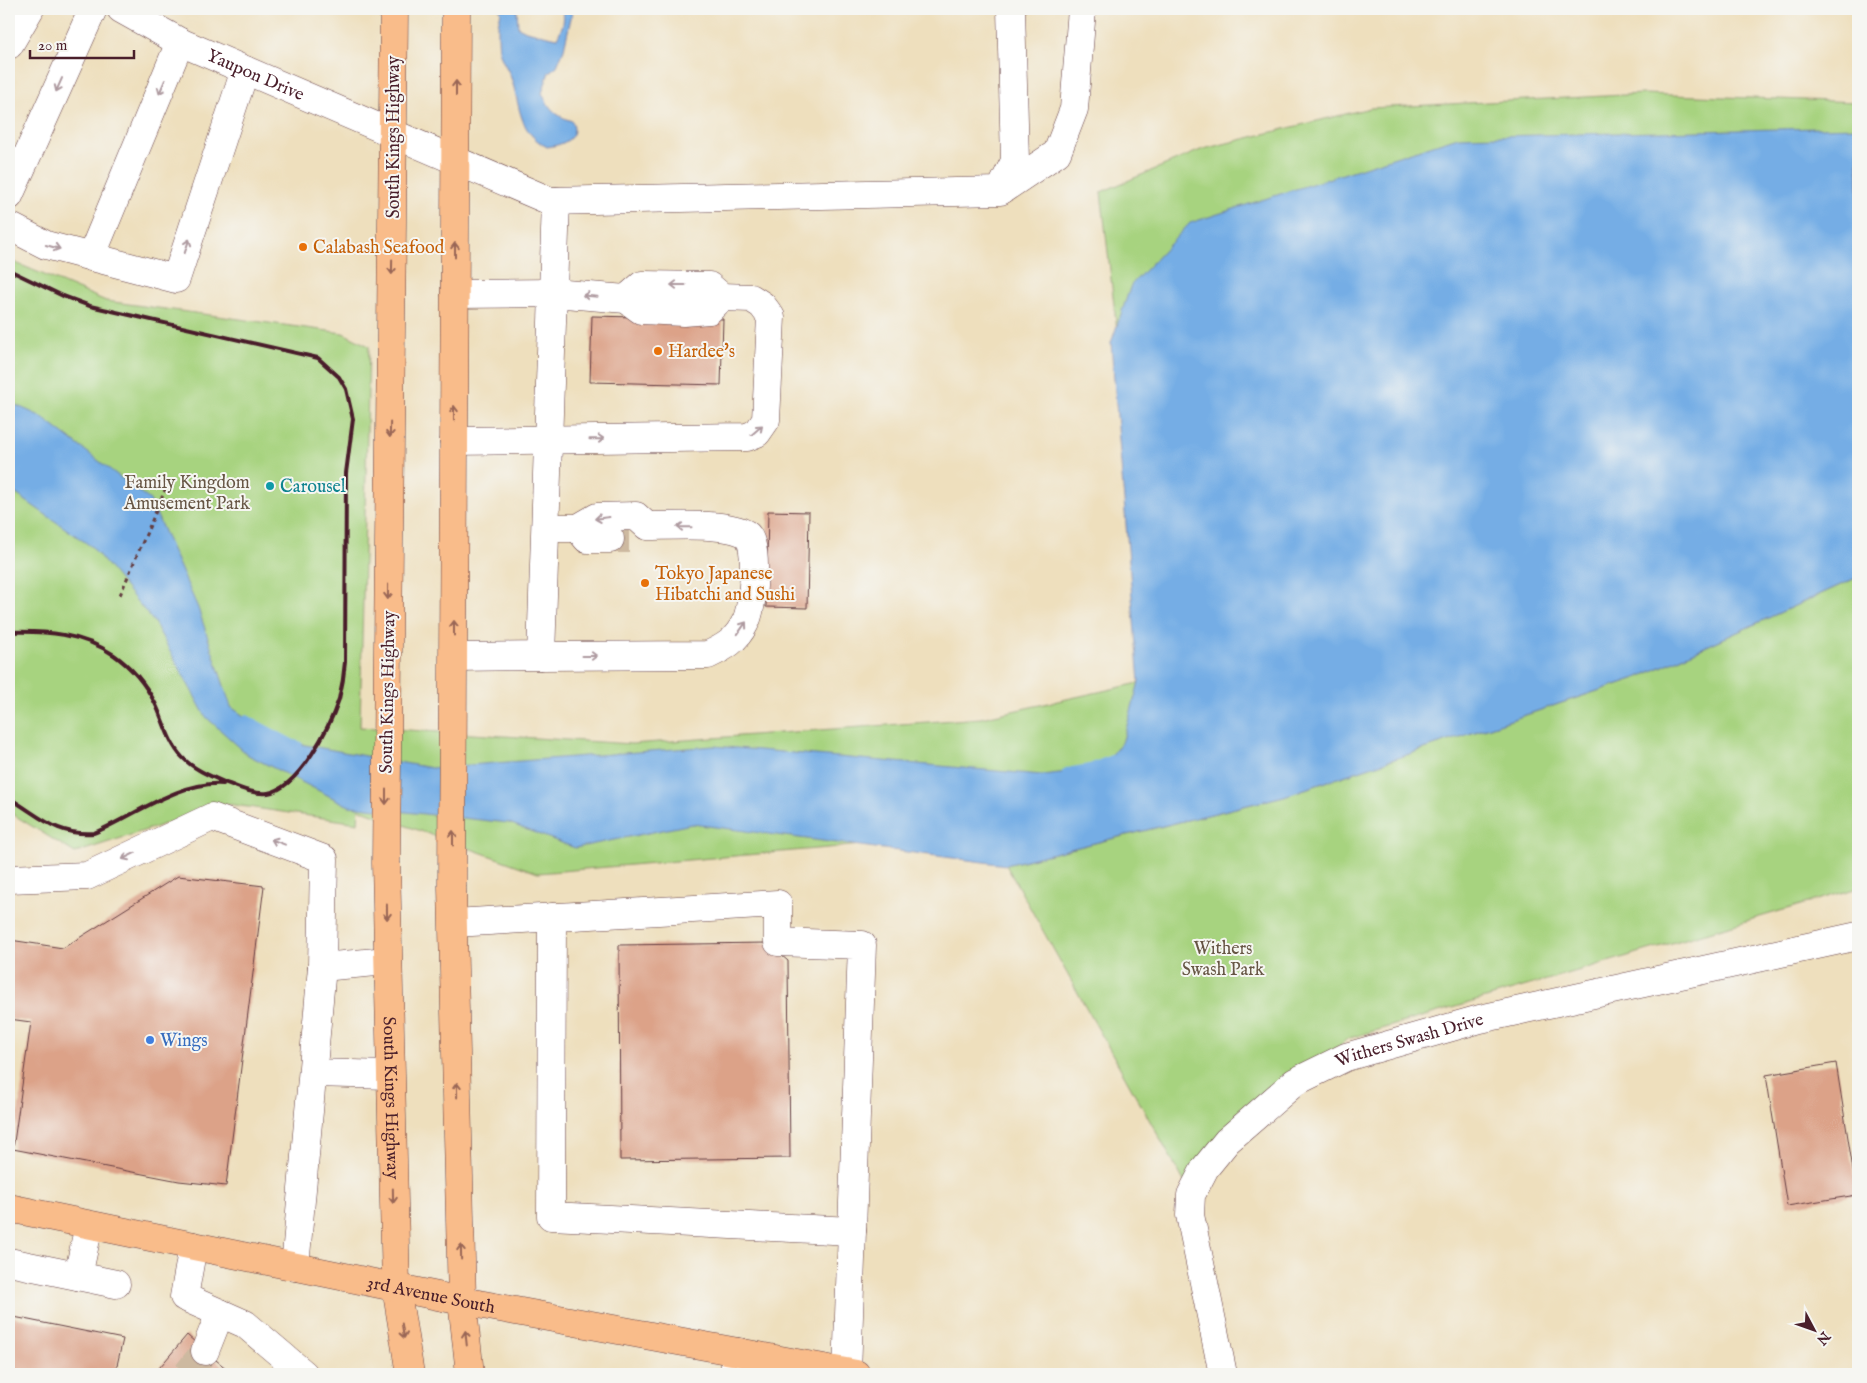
<svg xmlns="http://www.w3.org/2000/svg" width="1867" height="1383" viewBox="0 0 1867 1383" font-family="'IM FELL English',serif">
<rect width="100%" height="100%" fill="#f6f6f2"/>
<filter id="ink" filterUnits="userSpaceOnUse"><feTurbulence type="fractalNoise" baseFrequency=".02" numOctaves="2"/><feDisplacementMap in="SourceGraphic" scale="10" xChannelSelector="R" yChannelSelector="G"/><feConvolveMatrix kernelMatrix="1 2 1 2 8 2 1 2 1" color-interpolation-filters="sRGB"/></filter>
<filter id="wash" filterUnits="userSpaceOnUse"><feTurbulence type="fractalNoise" baseFrequency=".0096" numOctaves="4" result="noise"/><feDisplacementMap in="SourceGraphic" scale="20" xChannelSelector="R" yChannelSelector="G"/><feGaussianBlur stdDeviation="1.12" result="paint"/><feColorMatrix in="noise" values="0 0 0 0 0 0 0 0 0 0 0 0 0 0 0 0 0 1.4 0 .05"/><feComposite in="paint" operator="in"/></filter>
<g filter="url(#wash)">
<rect width="100%" height="100%" fill="#eedfbd"/>
<g fill="#a7d37f" stroke="#787955">
<path d="M 1644,94 L 1858,102 L 1858,538 L 920,840 L 538,873 L 359,809 L 358,823 L 227,804 L 75,853 L 9,812 L 9,260 L 106,301 L 343,333 L 369,346 L 360,727 L 632,744 L 981,718 L 1157,679 L 1101,192 L 1203,149 L 1370,108 Z"/>
<path d="M 1858,577 L 1858,888 L 1347,1039 L 1186,1185 L 1006,865 L 1284,796 L 1639,677 Z"/>
</g>
<g fill="#75ade5" stroke="#606688">
<path d="M 500,9 L 517,9 L 518,27 L 526,31 L 557,38 C 562,28 566,19 562,9 L 573,9 L 564,49 L 557,66 L 549,72 L 542,93 C 549,108 555,116 572,121 C 580,139 562,145 547,147 C 517,131 521,106 511,78 C 508,68 501,61 499,50 C 498,43 498,35 498,27 C 498,20 502,16 500,9 Z"/>
<path d="M 1858,127 L 1858,577 L 1639,677 L 1284,796 L 1006,865 L 692,824 L 575,848 L 509,823 L 349,806 L 248,755 L 206,717 L 154,622 L 92,547 L 9,489 L 9,402 L 40,416 L 150,500 L 198,608 L 231,707 L 278,740 L 431,768 L 714,746 L 1042,775 L 1102,768 L 1123,740 L 1139,682 L 1111,343 L 1131,285 L 1190,223 L 1458,137 Z"/>
</g>
<g fill="none" stroke-linecap="round" stroke-linejoin="round">
<g stroke="#75ade5" stroke-width="10">
<path d="M 246,720 L 293,745 L 298,746"/>
<path d="M 1067,773 L 1090,769 L 1119,757"/>
</g>
</g>
<g id="blocks">
<g fill="#dca288">
<path d="M 9,90 L 14,93 L 9,102 Z"/>
<path d="M 592,316 L 723,319 L 721,385 L 590,382 Z"/>
<path d="M 768,511 L 809,512 L 807,608 L 766,607 Z"/>
<path d="M 178,876 L 264,886 L 226,1186 L 179,1181 L 13,1149 L 31,1022 L 9,1019 L 9,951 L 10,940 L 63,948 Z"/>
<path d="M 767,943 L 788,961 L 790,1158 L 620,1160 L 619,945 Z"/>
<path d="M 1836,1063 L 1857,1195 L 1787,1206 L 1766,1075 Z"/>
<path d="M 9,1316 L 123,1339 L 115,1374 L 9,1374 Z"/>
<path d="M 187,1335 L 205,1351 L 233,1374 L 154,1374 Z"/>
</g>
</g>
</g>
<g filter="url(#ink)">
<use href="#blocks" fill-opacity="0" stroke="#633c41" stroke-width="1"/>
<g fill="none" stroke-linecap="round" stroke-linejoin="round">
<g stroke="#cdb9a0" stroke-width="28" stroke-dasharray="28 14" stroke-linecap="butt">
<path d="M 610,539 L 629,539"/>
<path d="M 187,1374 L 205,1351"/>
</g>
<g stroke="#633c41" stroke-width="29">
<g id="minor">
<path id="s1" d="M 121,9 L 180,42 L 550,201 L 1000,191 L 1015,161 L 1011,9"/>
<path d="M 9,45 L 30,9"/>
<path d="M 1002,190 L 1057,153 L 1074,109 L 1082,9"/>
<path d="M 9,196 L 93,9"/>
<path d="M 9,226 L 46,245 L 176,279 L 245,70"/>
<path d="M 91,257 L 180,42"/>
<path d="M 455,294 L 553,293 L 626,299 L 641,310 L 684,312 L 709,310 L 722,297"/>
<path d="M 454,441 L 747,437 L 757,433 L 766,420 L 771,317 L 762,305 L 751,298 L 722,297 L 709,286 L 642,285 L 626,299"/>
<path d="M 578,528 L 587,539 L 610,539"/>
<path d="M 541,656 L 708,655 C 725,647 736,641 745,623 C 753,610 760,543 746,534 C 726,522 672,526 647,526 L 636,516 L 597,517 L 578,528 L 546,528"/>
<path d="M 454,657 L 541,656 L 556,201"/>
<path d="M 9,879 L 87,876 L 212,817 L 324,859 L 322,967 L 387,961"/>
<path d="M 552,917 L 551,1216 L 852,1231"/>
<path d="M 454,923 L 778,904 L 778,942 L 862,945 L 847,1373"/>
<path d="M 313,1073 L 390,1075"/>
<path d="M 193,1246 L 184,1297 L 245,1324 L 304,1374"/>
<path d="M 9,1262 L 116,1284"/>
<path d="M 295,1267 L 322,967"/>
<path d="M 78,1276 L 89,1225"/>
<path d="M 205,1351 L 220,1313"/>
<path d="M 733,1374 L 739,1352"/>
<path id="s2" d="M 1223,1374 L 1190,1215 L 1191,1195 L 1205,1168 L 1227,1141 L 1295,1082 L 1346,1057 L 1480,1019 L 1858,936"/>
</g>
</g>
<g stroke="#633c41" stroke-width="29">
<g id="major">
<path id="s3" d="M 394,9 L 386,863 L 396,1287 L 410,1374"/>
<path d="M 456,9 L 452,887 L 462,1301 L 470,1374"/>
<path id="s4" d="M 9,1208 L 462,1301 L 856,1374"/>
</g>
</g>
<path stroke="#633c41" stroke-width="3" stroke-dasharray="4 4" stroke-linecap="butt" d="M 120,595 L 168,483"/>
<use href="#minor" stroke="#fff" stroke-width="28"/>
<use href="#major" stroke="#f9bc8a" stroke-width="28"/>
<g stroke="#4a1f2b" stroke-width="4">
<path d="M 9,270 L 63,296 L 90,306 L 318,358 L 339,377 L 346,389 L 353,419 L 346,473 L 345,662 C 344,675 342,687 339,699 C 330,726 299,788 268,793 C 254,795 237,787 224,782 C 210,776 193,769 182,757 C 168,742 164,721 155,703 C 146,685 131,667 114,655 C 82,633 46,631 9,632"/>
<path d="M 9,798 C 40,816 56,836 94,833 C 134,816 179,781 223,784"/>
</g>
</g>
<defs><path id="oneway-shaft" d="M-6 0H5M1.5-3L5.5 0L1.5 3" fill="none" stroke-width="1.6" stroke-linecap="round" stroke-linejoin="round" transform="scale(1.25)"/></defs>
<g stroke="#ae9aa0">
<use href="#oneway-shaft" transform="translate(59 85) rotate(114)"/>
<use href="#oneway-shaft" transform="translate(162 87) rotate(113)"/>
<use href="#oneway-shaft" transform="translate(187 246) rotate(-72)"/>
<use href="#oneway-shaft" transform="translate(53 247) rotate(16)"/>
<use href="#oneway-shaft" transform="translate(678 285) rotate(-180)"/>
<use href="#oneway-shaft" transform="translate(590 296) rotate(-175)"/>
<use href="#oneway-shaft" transform="translate(757 430) rotate(-41)"/>
<use href="#oneway-shaft" transform="translate(597 439) rotate(-1)"/>
<use href="#oneway-shaft" transform="translate(602 518) rotate(173)"/>
<use href="#oneway-shaft" transform="translate(684 527) rotate(-179)"/>
<use href="#oneway-shaft" transform="translate(742 628) rotate(-55)"/>
<use href="#oneway-shaft" transform="translate(590 656)"/>
<use href="#oneway-shaft" transform="translate(278 842) rotate(-159)"/>
<use href="#oneway-shaft" transform="translate(129 856) rotate(154)"/>
</g>
<g stroke="#996656">
<use href="#oneway-shaft" transform="translate(456 88) rotate(-90)"/>
<use href="#oneway-shaft" transform="translate(455 250) rotate(-90)"/>
<use href="#oneway-shaft" transform="translate(392 267) rotate(91)"/>
<use href="#oneway-shaft" transform="translate(454 413) rotate(-90)"/>
<use href="#oneway-shaft" transform="translate(390 430) rotate(91)"/>
<use href="#oneway-shaft" transform="translate(388 592) rotate(91)"/>
<use href="#oneway-shaft" transform="translate(454 628) rotate(-90)"/>
<use href="#oneway-shaft" transform="translate(386 797) rotate(90)"/>
<use href="#oneway-shaft" transform="translate(453 838) rotate(-90)"/>
<use href="#oneway-shaft" transform="translate(387 912) rotate(89)"/>
<use href="#oneway-shaft" transform="translate(457 1090) rotate(-91)"/>
<use href="#oneway-shaft" transform="translate(393 1196) rotate(89)"/>
<use href="#oneway-shaft" transform="translate(461 1252) rotate(-91)"/>
<use href="#oneway-shaft" transform="translate(403 1331) rotate(81)"/>
<use href="#oneway-shaft" transform="translate(466 1338) rotate(-96)"/>
</g>
</g>
<g fill="#e8710a" stroke="#f6f6f2" stroke-width="2">
<circle cx="303" cy="247" r="5"/>
<circle cx="658" cy="351" r="5"/>
<circle cx="645" cy="583" r="5"/>
</g>
<circle fill="#0f9aa8" stroke="#f6f6f2" stroke-width="2" cx="270" cy="486" r="5"/>
<circle fill="#3f7fe0" stroke="#f6f6f2" stroke-width="2" cx="150" cy="1040" r="5"/>
<g text-anchor="middle" stroke-width="4" stroke-linejoin="round" paint-order="stroke">
<g font-size="18" fill="#4a1f2b" stroke="#f6f6f2">
<text dy="6" stroke="none"><textPath href="#s1" startOffset="150">Yaupon Drive</textPath></text>
<text transform="translate(393 137) rotate(-90)" y="6">South Kings Highway</text>
<text transform="translate(387 692) rotate(-89)" y="6">South Kings Highway</text>
<text dy="6" stroke="none"><textPath href="#s2" startOffset="460">Withers Swash Drive</textPath></text>
<text dy="6" stroke="none"><textPath href="#s3" startOffset="1089">South Kings Highway</textPath></text>
<text dy="6" stroke="none"><textPath href="#s4" startOffset="431">3rd Avenue South</textPath></text>
</g>
<g font-size="18" fill="#c56008" stroke="#f6f6f2" text-anchor="start">
<text x="313" y="253">Calabash Seafood</text>
<text x="668" y="357">Hardee's</text>
<text x="655" y="579">Tokyo Japanese<tspan x="655" dy="21">Hibatchi and Sushi</tspan></text>
</g>
<g font-size="18" fill="#654" stroke="#f6f6f2">
<text x="187" y="488">Family Kingdom<tspan x="187" dy="21">Amusement Park</tspan></text>
<text x="1223" y="954">Withers<tspan x="1223" dy="21">Swash Park</tspan></text>
</g>
<g font-size="18" fill="#0d838f" stroke="#f6f6f2" text-anchor="start">
<text x="280" y="492">Carousel</text>
</g>
<g font-size="18" fill="#366cbe" stroke="#f6f6f2" text-anchor="start">
<text x="160" y="1046">Wings</text>
</g>
</g>
<rect width="1867" height="1383" fill="none" stroke="#f6f6f2" stroke-width="30"/>
<g transform="translate(1814 1330) rotate(131)" stroke="#f6f6f2" stroke-width="4" paint-order="stroke">
<path d="M0-4L9 19L0 12L-9 19Z" fill="#4a1f2b"/>
<text y="-8" font-size="14" font-weight="bold" text-anchor="middle" fill="#4a1f2b">N</text>
</g>
<path d="M30 50v8h104v-8" fill="none" stroke="#4a1f2b" stroke-width="2.5"/>
<text x="38" y="50" font-size="15" fill="#4a1f2b" stroke="#f6f6f2" stroke-width="4" paint-order="stroke">20 m</text>
</svg>
